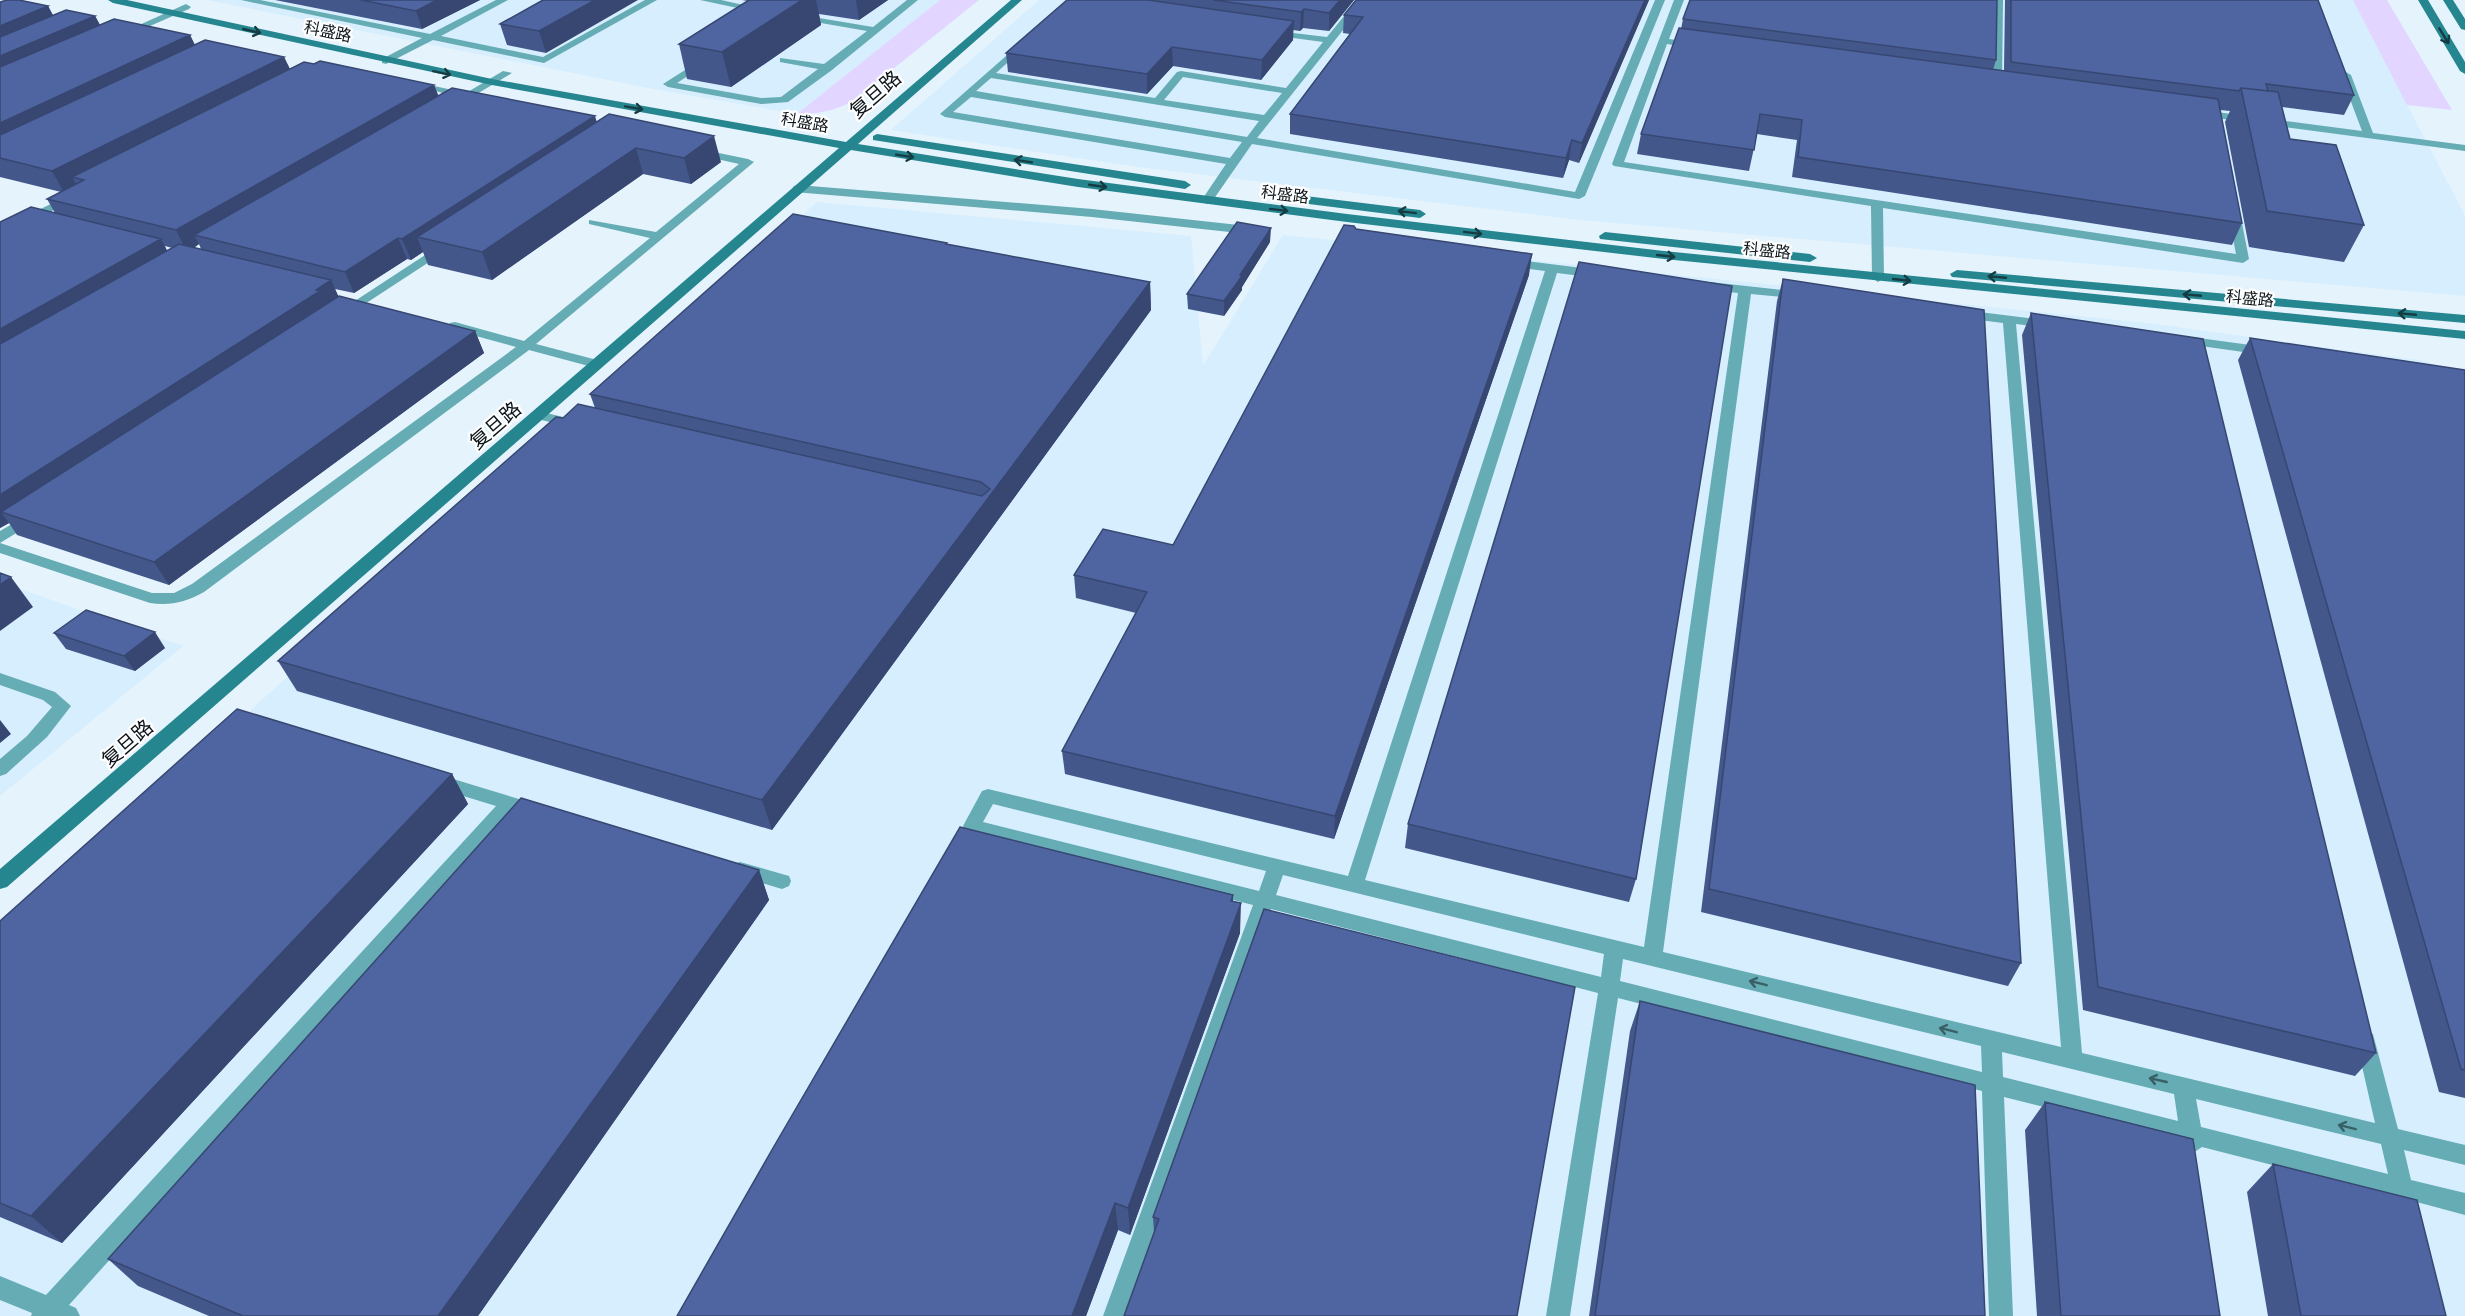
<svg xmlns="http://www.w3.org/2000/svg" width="2465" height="1316" font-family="'Asap Condensed','Noto Sans SC',sans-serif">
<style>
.built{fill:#d6eefe}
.green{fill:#e2d5ff}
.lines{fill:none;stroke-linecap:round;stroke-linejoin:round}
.lane{fill:#65acb4;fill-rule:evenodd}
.street{fill:#65acb4;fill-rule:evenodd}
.secondary{fill:#258690;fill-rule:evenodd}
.wall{fill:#44578b;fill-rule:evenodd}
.shaded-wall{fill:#374771}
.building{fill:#4f65a2;stroke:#374771;stroke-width:1.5}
.oneway{stroke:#153c43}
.oneway2{stroke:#386066}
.labels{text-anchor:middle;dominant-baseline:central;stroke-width:4.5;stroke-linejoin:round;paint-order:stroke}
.far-street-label{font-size:16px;fill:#0c1419;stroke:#fefefe}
.street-label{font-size:20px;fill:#0c1419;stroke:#fefefe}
</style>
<rect width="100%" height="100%" fill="#e5f3fc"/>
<path class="built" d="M207,0H940L797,114L653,89Z
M1039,0H2353L2465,216V296L1580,220L1138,167L891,130Z
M817,202L1191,236L1203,366L1283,235L2147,323L2424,361L2465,374V1316H0V935Z
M0,582L183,646L0,796Z"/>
<path class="green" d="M940,0H979L853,101C834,111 819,114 797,114Z
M2353,0H2387L2452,110L2407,105Z"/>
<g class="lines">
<path class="lane" d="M241,0H260L430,34L496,0H508L441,36L543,57L645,0H657L544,63L433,40L386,64L382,63V59L422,38Z
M700,0H721L766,10L761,13Z
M907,0H918L832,70L788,102L761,104L668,87L663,84L704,58L708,59V63L677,83L761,98L781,97L818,69L780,62V58L824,64L867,31L798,19L795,18V14L873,27Z
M1357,0H1367L1257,138L1575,192L1655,0H1665L1585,196L1579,199L1252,144L1211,203L1207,204L1201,201L1226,164L945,117L940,114L1022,42L1025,43V47L996,73L1155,98L1177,72L1181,71L1286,88L1323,42L1271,35L1268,34V30L1327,37ZM1183,77L1282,93L1264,115L1164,100ZM991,78L1259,121L1247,137L976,91ZM971,97L1242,142L1230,158L953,112Z
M1674,0H1684L1669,39L1697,43L1702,46L1697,49L1667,44L1624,162L2236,254L2228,213L2234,210L2240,213L2249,259L2243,263L1883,208L1884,278L1878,282L1872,278L1871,206L1614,166L1612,164Z
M1993,0H2003L2002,86L1997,89L1992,86Z
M186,4L191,7L189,9L127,36L119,34Z
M503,71L512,73L460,104L455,101L459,97L411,85L416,82L466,93Z
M2346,72L2351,75L2373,133L2465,145V151L2201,116L2196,113L2201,110L2362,131L2341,75Z
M699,149L748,159L754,162L536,344L601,361L603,364L601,367L596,368L529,350L204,592C186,602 170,606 150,603L0,553V543L152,593H174L192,584L516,347L450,329L449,326L450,323L455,322L524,341L650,238L589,224V220L656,232L739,164L695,154V150Z
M71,194L75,195V199L0,238V229Z
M445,242L449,243V249L345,317L341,318L335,314Z
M1510,259L1598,270L1604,274L1598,278L1557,273L1365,880L1644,947L1738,293L1710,290L1704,286L1710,282L1800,292L1804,293L1806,296L1804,299L1751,294L1663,952L2061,1047L2003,323L1963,318L1957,314L1963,310L2053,321L2054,324L2048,328L2016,324L2082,1053L2375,1123L2356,1040L2359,1034L2366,1031L2373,1034L2398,1129L2465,1145V1165L2404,1150L2411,1180L2465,1193V1215L2413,1201L2404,1207L2396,1203L2393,1196L2202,1147L2193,1153L2185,1150L2182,1142L2004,1097L2013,1316H1989L1982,1091L1618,998L1570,1316H1546L1598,993L1271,909L1127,1316H1103L1253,905L972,833L966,831L963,826L982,791L988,789L1348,876L1545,271L1506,266V260ZM993,804L1266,871L1259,891L983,822ZM1283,875L1604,954L1601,977L1276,895ZM1623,959L1981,1046L1982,1072L1620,981ZM2002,1052L2174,1094L2178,1121L2003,1077ZM2196,1099L2381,1144L2388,1174L2201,1127Z
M2184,336L2265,347L2272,351L2265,355L2179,343L2178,340Z
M538,411L580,421L582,424L575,428L533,418L531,415Z
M31,513L36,515L38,518L36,521L0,543V531Z
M0,673L55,692L71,706L47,737L6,774L0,776V759L27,736L52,707L43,700L0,685Z
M440,775L542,806L545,811L542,816L536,818L513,811L69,1305L76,1308L80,1316H31L32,1313L0,1300V1276L46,1295L496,806L434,787L431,782L434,777Z
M740,862L789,876L791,881L789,886L782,889L733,874L731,869L733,864Z"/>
<path class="street" d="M798,185L1092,209L1257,227L1263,231L1257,235L1092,217L794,192L792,189L794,186Z"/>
<path class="secondary" d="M108,0H127L492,79L846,142L1011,0H1022L858,144L1078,179L1347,214L1664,251L2465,331V339L1664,259L1347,222L1078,187L851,150L7,887L0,889V869L839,148L492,85L113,3Z
M2418,0H2428L2465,62V74L2460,71Z
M2443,0H2453L2465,19V30L2461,29Z
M877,134L1185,181L1191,185L1185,189L873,140V136Z
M1289,194L1420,210L1426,214L1420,218L1285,201L1283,198Z
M1605,232L1810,254L1817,258L1810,262L1600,239L1599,236Z
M1957,270L2465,315V323L1952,277L1950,274Z"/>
</g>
<path class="wall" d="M275,0H480L422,29Z
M543,0L546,53L507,45L500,24Z
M742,0H888L859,20L819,14L821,25L731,87L687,79L679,44L748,1Z
M1067,0H1354L1329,31L1303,28L1300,31L1293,30V40L1261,80L1173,66L1147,94L1008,72L1006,53Z
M1649,0L1579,163L1569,160L1563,178L1290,134V114L1350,34L1343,33L1344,15Z
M2005,0H2318L2354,95L2344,115L2282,107L2290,139L2364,225L2344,262L2249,247L2225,122L2230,111L2220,110L2242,223L2232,245L1792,177L1797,140L1757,134L1749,171L1637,154L1641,134L1681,29L1683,19L1996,60L1993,70L2004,71Z
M0,2L48,6L53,15L95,16L100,25L190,35L195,45L284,57L290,69L434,85L438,96L597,122L721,162L691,184L643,174L492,280L428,265L423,252L411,260L407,259L354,293L335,289L338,296L475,331L484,353L169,585L17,535L9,523L0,528V222L55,213L47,199L61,192L0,177ZM199,244L201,249L194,248ZM165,246L172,248L167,251Z
M1356,229L1529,275L1334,839L1065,774L1062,751L1136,613L1076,598L1074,575L1173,545Z
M1270,242L1242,287V290L1224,316L1188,309L1187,294Z
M948,245L1150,282L1151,310L772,830L297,691L278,661L563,418L595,408L590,394Z
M1783,279L2021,963L2008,986L1701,912L1777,301Z
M2031,313L2376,1053L2355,1076L2083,1010L2022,335Z
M2250,338L2465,370V1098L2439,1092L2238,360Z
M54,633L165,648L135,671L66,649Z
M452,774L468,804L62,1243L0,1217V921Z
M1408,824L1636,879L1629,902L1405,848Z
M759,870L769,900L478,1316H209L138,1286L108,1259Z
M1233,895V901L1240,933L1130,1235L1118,1230L1086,1316H677Z
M1640,1001L1985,1316H1589L1630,1031Z
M2045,1102L2220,1316H2037L2025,1130Z
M2273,1164L2446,1316H2268L2247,1192Z
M1153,1217L1517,1316L1154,1232Z"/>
<path class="shaded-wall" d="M437,0H480L422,29L416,11Z
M595,0H638L546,53L539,31Z
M802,0H816L821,25L731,87L722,52Z
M856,0H888L859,20Z
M1340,0H1354L1329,31V13Z
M1645,0H1649L1579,163L1582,143Z
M48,6L58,26L0,52V26Z
M1304,9L1303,28L1300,31L1301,12Z
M95,16L106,36L0,83V56Z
M1294,21L1293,40L1261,80L1262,60Z
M190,35L200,56L0,152V123Z
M1172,47L1173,66L1147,94V74Z
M284,57L294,78L84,180L72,177L78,187L65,194L52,171Z
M434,85L442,104L194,235L199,244L187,252L176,230Z
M595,116L601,136L417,237L423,252L411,260L402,239Z
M714,136L721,162L691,184L684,158Z
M1572,140L1569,160L1563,178L1566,158Z
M636,148L643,174L492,280L482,252Z
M1271,228L1270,242L1242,287V290L1224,316V301Z
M398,238L407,259L354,293L345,272Z
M161,239L172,260L0,359V329Z
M1532,254L1529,275L1334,839L1335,816Z
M331,280L341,302L1,512L9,523L0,528V495Z
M1150,282L1151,310L772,830L762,800Z
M475,331L484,353L169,585L154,562Z
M11,577L33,607L0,631V585Z
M155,632L165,648L135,671L124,656Z
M0,720L11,734L0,743Z
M452,774L468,804L62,1243L31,1216Z
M759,870L769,900L478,1316H438Z
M1233,895V923L1241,903L1240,933L1130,1235L1128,1208Z
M1115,1203L1118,1230L1086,1316H1072Z"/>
<path class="building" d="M7,0H19L48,6L0,26V2Z
M361,0H437L416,11Z
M543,0H595L539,31L500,24Z
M749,0H802L722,52L679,44Z
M1067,0H1148L1294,21L1262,60L1172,47L1147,74L1006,53Z
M1213,0H1340L1329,13L1304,9L1301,12Z
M1356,0H1645L1582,143L1572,140L1566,158L1290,114L1363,17L1344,15Z
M1690,0H1997L1996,60L1683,19Z
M2011,0H2318L2354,95L2266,84L2268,91L2241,88L2239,91L2011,62Z
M66,10L95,16L0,56V37Z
M114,19L190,35L0,123V67Z
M1679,28L2218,99L2242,223L1798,157L1802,120L1760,114L1754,150L1641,134Z
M205,40L284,57L52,171L0,158V135Z
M320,61L434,85L176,230L47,199L84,180L72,177L304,62L314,64Z
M452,88L595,116L402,239L398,238L345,272L194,235Z
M2241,88L2278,92L2290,139L2336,145L2364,225L2267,211Z
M609,114L714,136L684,158L636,148L482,252L417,237Z
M31,207L161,239L0,329V222Z
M793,214L947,243L946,244L1150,282L762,800L278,661L556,417L563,418L578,404L982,496L990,489L981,482L590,394Z
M1237,222L1271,228L1240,275L1242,276L1224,301L1187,294Z
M1344,225L1354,226L1356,229L1532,254L1335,816L1062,751L1147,592L1074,575L1103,529L1173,545Z
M179,244L331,280L316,290L320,291L0,495V344Z
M1579,262L1732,286L1636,879L1408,824Z
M1783,279L1984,310L2021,963L1709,889Z
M339,296L475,331L154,562L1,512Z
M2031,313L2203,339L2376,1053L2098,987Z
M2250,338L2465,370V1070L2461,1069Z
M0,573L11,577L0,585Z
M86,610L155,632L124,656L54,633Z
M237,709L452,774L31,1216L0,1203V921Z
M521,798L759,870L438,1316H243L108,1259Z
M960,827L1233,895L1231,901L1241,903L1128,1208L1115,1203L1072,1316H677L773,1148Z
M1264,909L1575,987L1517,1316H1124L1159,1219L1153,1217Z
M1640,1001L1975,1085L1985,1316H1595Z
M2045,1102L2193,1139L2220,1316H2061Z
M2273,1164L2417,1200L2446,1316H2301Z"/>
<defs><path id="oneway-shaft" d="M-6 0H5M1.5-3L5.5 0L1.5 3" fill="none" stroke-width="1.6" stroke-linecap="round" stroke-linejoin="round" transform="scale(1.5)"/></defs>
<g class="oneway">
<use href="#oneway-shaft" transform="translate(252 31) rotate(13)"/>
<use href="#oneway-shaft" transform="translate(2444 36) rotate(59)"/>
<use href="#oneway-shaft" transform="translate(442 73) rotate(12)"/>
<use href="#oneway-shaft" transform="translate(634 108) rotate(10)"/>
<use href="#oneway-shaft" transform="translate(905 156) rotate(9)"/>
<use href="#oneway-shaft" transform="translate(1023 161) rotate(-171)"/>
<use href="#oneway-shaft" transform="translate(1098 186) rotate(8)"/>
<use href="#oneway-shaft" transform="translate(1279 210) rotate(7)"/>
<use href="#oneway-shaft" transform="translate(1407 212) rotate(-173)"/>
<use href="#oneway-shaft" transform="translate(1473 233) rotate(7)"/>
<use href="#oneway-shaft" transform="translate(1666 256) rotate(6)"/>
<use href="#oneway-shaft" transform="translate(1997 277) rotate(-175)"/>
<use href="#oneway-shaft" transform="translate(1902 280) rotate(6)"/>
<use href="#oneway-shaft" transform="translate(2192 295) rotate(-175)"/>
<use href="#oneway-shaft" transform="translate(2407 314) rotate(-175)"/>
</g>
<g class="oneway2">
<use href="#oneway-shaft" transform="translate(1758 983) rotate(-166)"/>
<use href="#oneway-shaft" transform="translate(1948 1030) rotate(-166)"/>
<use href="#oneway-shaft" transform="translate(2158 1080) rotate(-167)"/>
<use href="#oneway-shaft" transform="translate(2347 1127) rotate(-166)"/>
</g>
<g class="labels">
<g class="far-street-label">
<text transform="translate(328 31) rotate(12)">科盛路</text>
<text transform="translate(805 122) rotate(10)">科盛路</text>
<text transform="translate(1285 194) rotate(7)">科盛路</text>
<text transform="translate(1767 250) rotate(6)">科盛路</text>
<text transform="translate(2250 298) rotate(6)">科盛路</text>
</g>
<g class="street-label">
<text transform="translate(875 94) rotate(-41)">复旦路</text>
<text transform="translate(495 425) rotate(-41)">复旦路</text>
<text transform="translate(127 743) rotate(-41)">复旦路</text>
</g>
</g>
</svg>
